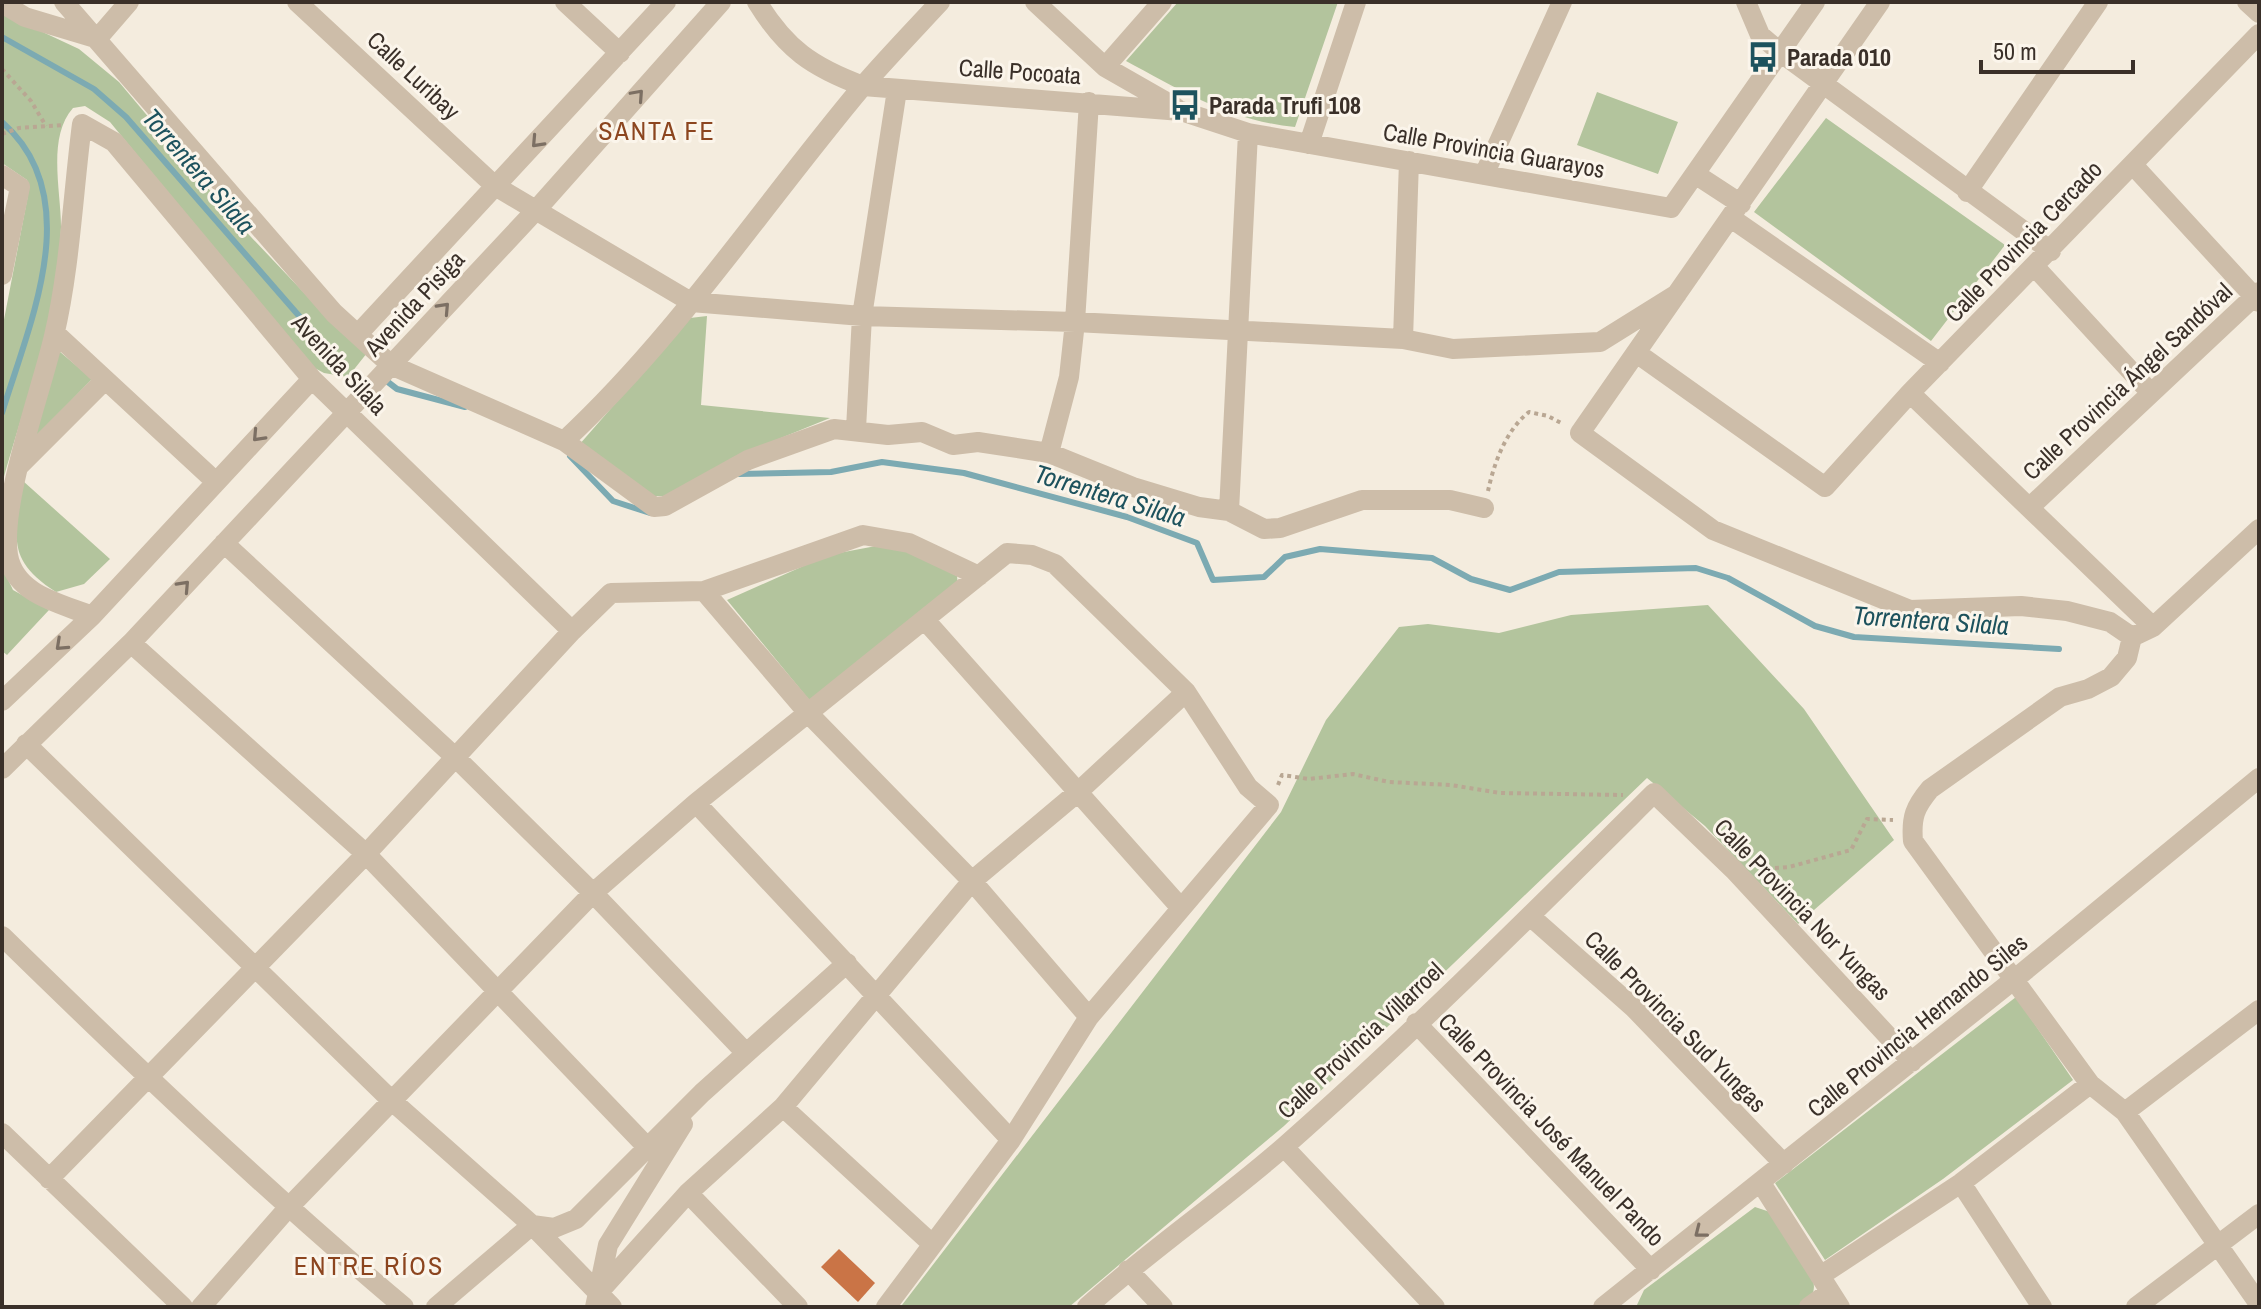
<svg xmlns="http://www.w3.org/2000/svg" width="2261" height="1309" font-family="'Archivo Narrow',sans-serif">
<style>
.green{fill:#b3c49d}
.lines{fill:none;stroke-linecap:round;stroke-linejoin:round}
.stream{stroke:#7caab2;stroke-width:6}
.building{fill:#ca7446}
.path{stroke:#b9a793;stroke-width:4;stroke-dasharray:4 4;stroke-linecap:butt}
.minor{stroke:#cdbda9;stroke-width:20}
.oneway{stroke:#7c6f63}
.labels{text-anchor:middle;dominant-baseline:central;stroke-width:6;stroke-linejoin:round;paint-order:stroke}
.poi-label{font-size:24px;font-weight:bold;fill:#3a3029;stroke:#fbf5eb;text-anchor:start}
.street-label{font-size:24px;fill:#3a3029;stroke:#fbf5eb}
.neighbourhood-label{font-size:26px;letter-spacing:2px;fill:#8c451f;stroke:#fbf5eb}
.water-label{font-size:26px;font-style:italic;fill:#1d525d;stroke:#fbf5eb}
</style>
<rect width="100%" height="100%" fill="#f4ecde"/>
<path class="green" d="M1178,2H1338L1295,127C1231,121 1182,91 1126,61Z
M2,13L79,49L119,82L234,219L327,317L367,353L348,377L324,373L309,365L110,122L85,106L73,108C47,137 61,191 61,227C60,310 24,404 2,484V330L28,195L27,180L2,163Z
M1597,92L1678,122L1658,174L1577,145Z
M1826,118L2005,245L1931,341L1754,212Z
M707,316L701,405L830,418L734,457L667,496H649L579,445L690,318Z
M59,351L92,379L33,440Z
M23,481L110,559L84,584L56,592C4,559 16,535 23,481Z
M876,546L903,549L957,576L958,586L810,701L727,600L828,555Z
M2,567L13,590L49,610L7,655L2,651Z
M1708,605L1804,709L1894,840L1798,924L1705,826L1647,778L1284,1126L1069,1307L902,1305L1281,812L1326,720L1399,627L1428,624L1499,633L1571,615Z
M2016,997L2073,1080L1943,1179L1825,1260L1775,1183Z
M1755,1207L1770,1212L1813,1280C1817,1295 1808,1300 1797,1307H1636L1644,1290Z"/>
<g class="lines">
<path class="stream" d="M2,37L94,89L126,117L340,363
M2,122C88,197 29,324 2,413
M384,379L397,389L465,407
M570,456L613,501L650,513
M739,474L831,472L882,462L964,473L1127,517L1197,543L1213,580L1264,577L1285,557L1320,549L1432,558L1471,579L1510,590L1559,572L1696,568L1728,578L1815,626L1854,637L2059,649"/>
</g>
<path class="building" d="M839,1249L875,1283L858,1302L821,1267Z"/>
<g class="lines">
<path class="path" d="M2,69L31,101L46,126
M2,134L19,128L64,125
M1488,491C1494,463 1506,430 1529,412L1548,416L1563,424
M1278,785L1282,775L1309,779L1353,774L1389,782L1451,785L1500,793L1623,795
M1759,869L1789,867L1851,850L1867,819L1893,820"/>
<path class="minor" d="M64,2L334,313L391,365L564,441L654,507L665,506L748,460L834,429L888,435L922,432L953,445L978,442L1049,453L1133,487L1199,507L1229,511L1264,529L1280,528L1362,500H1450L1484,508
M297,2L495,186L691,302L862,316L1075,322L1403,339L1453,349L1600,342L1677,294
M565,2L620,53
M757,2C786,49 812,67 863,86L1181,111L1248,133L1671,208L1815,2
M1035,2L1105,67L1175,107
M1746,2L1760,35L1780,52L2051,251
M1880,2L1580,433L1713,530L1910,610L2021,606L2067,611L2110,622L2132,637
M2247,2L2259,13
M2,3L25,17L95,38
M97,39L129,2
M1105,67L1162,2
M1309,144L1356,2
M2133,165L2259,302
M1695,174L1741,204
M2,175L20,187L2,275
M1484,175L1562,2
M1967,192L2098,2
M1731,218L1940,363
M2035,267L2151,393
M55,333L216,482
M358,334L666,2
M1403,339L1409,161
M1638,354L1825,487L1910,393L2259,34
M1910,393L2153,627
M856,429L862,316L897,90
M564,441C677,336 763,205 862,87C887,58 914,30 940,2
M1049,453L1069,377L1075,322L1089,102
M20,465L105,380
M2030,507L2259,292
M1229,511L1248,133
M2259,529L2153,627L2132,637L2127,658L2111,677L2088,689L2060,697L1930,789C1915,807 1911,817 1913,841L2090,1084L2125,1112L2259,1304
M224,543L455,757L593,893L746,1053
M704,591L808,713L972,881L1089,1017
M92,616C60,603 15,595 8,555C0,502 41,392 54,336C70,268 73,194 82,124L114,142L312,379L572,631
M925,620L1180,907
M131,643L366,854L648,1148
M2,701L92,616L312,379
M26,744L391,1100L532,1225L612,1307
M2,769L131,643L537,209L721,2
M696,803L1011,1140
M1530,916L1634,1008L1784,1164
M2,936C133,1064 264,1189 404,1307
M1416,1023L1651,1270
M783,1107L931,1243
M2125,1112L2259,1010
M2,1133L183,1307
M1284,1147L1435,1307
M49,1179L366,854L572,631L611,593L704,591L863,535L909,543L979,576
M1761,1183L1840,1307
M1961,1183L2042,1307
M688,1193L798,1307
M1128,1270L1163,1307
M1820,1276L1961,1183L2090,1084
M598,1293L608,1245L683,1124
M201,1307L287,1209L593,893L696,803L1007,553L1032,555L1055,564L1186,692L1248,787L1269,805L1089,1017L1011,1140L886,1307
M436,1307L532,1225L554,1228L576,1219L702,1093L847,963
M595,1307L598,1293L688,1193L783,1107L972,881L1078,792L1186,692
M1087,1307C1150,1250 1221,1202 1285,1146C1412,1034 1533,913 1654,793L1734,870L1912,1062
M1603,1307L2016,978L2259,778
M1809,1307L1830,1292
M2136,1307L2259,1214"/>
</g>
<defs><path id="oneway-chevron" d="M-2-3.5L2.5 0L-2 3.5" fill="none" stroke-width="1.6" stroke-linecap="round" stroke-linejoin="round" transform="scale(2)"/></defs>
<g class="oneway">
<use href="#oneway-chevron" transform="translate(638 95) rotate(-48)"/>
<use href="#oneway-chevron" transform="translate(537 142) rotate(133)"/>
<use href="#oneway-chevron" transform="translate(444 308) rotate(-47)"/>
<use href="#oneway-chevron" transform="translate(258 436) rotate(133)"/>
<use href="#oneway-chevron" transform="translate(184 586) rotate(-47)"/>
<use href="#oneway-chevron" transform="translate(61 645) rotate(137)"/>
<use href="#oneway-chevron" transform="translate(1700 1232) rotate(142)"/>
</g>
<defs>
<symbol id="bus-bare" viewBox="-9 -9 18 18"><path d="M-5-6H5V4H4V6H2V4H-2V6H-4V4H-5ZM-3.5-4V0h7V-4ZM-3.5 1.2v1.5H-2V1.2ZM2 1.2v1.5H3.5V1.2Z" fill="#1d525d" stroke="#fbf5eb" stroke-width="2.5" paint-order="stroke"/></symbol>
</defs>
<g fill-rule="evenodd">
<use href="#bus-bare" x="1741" y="35" width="44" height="44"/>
<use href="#bus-bare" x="1163" y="83" width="44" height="44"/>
</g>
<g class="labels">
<g class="poi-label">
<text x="1787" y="57">Parada 010</text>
<text x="1209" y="105">Parada Trufi 108</text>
</g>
<g class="street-label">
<text transform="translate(1020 71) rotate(4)">Calle Pocoata</text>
<text transform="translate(414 75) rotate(43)">Calle Luribay</text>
<text transform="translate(1494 150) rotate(10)">Calle Provincia Guarayos</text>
<text transform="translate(2023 241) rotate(-46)">Calle Provincia Cercado</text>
<text transform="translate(414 303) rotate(-47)">Avenida Pisiga</text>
<text transform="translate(340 364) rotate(47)">Avenida Silala</text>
<text transform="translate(2127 381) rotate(-43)">Calle Provincia Ángel Sandóval</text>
<text transform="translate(1803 909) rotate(46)">Calle Provincia Nor Yungas</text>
<text transform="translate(1676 1021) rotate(45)">Calle Provincia Sud Yungas</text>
<text transform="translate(1917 1025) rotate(-39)">Calle Provincia Hernando Siles</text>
<text transform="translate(1360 1040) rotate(-43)">Calle Provincia Villarroel</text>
<text transform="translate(1552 1129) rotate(46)">Calle Provincia José Manuel Pando</text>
</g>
<g class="neighbourhood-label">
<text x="657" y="130">SANTA FE</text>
<text x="369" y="1265">ENTRE RÍOS</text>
</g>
<g class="water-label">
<text transform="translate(199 171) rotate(49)">Torrentera Silala</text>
<text transform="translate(1110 495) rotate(17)">Torrentera Silala</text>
<text transform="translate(1931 620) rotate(4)">Torrentera Silala</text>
</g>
</g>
<rect width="2261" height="1309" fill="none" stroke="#3a3029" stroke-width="8"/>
<path d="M1981 60v12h152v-12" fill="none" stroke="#3a3029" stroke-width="4"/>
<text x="1993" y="60" font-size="24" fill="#3a3029" stroke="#fbf5eb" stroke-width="6" paint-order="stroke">50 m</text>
</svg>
